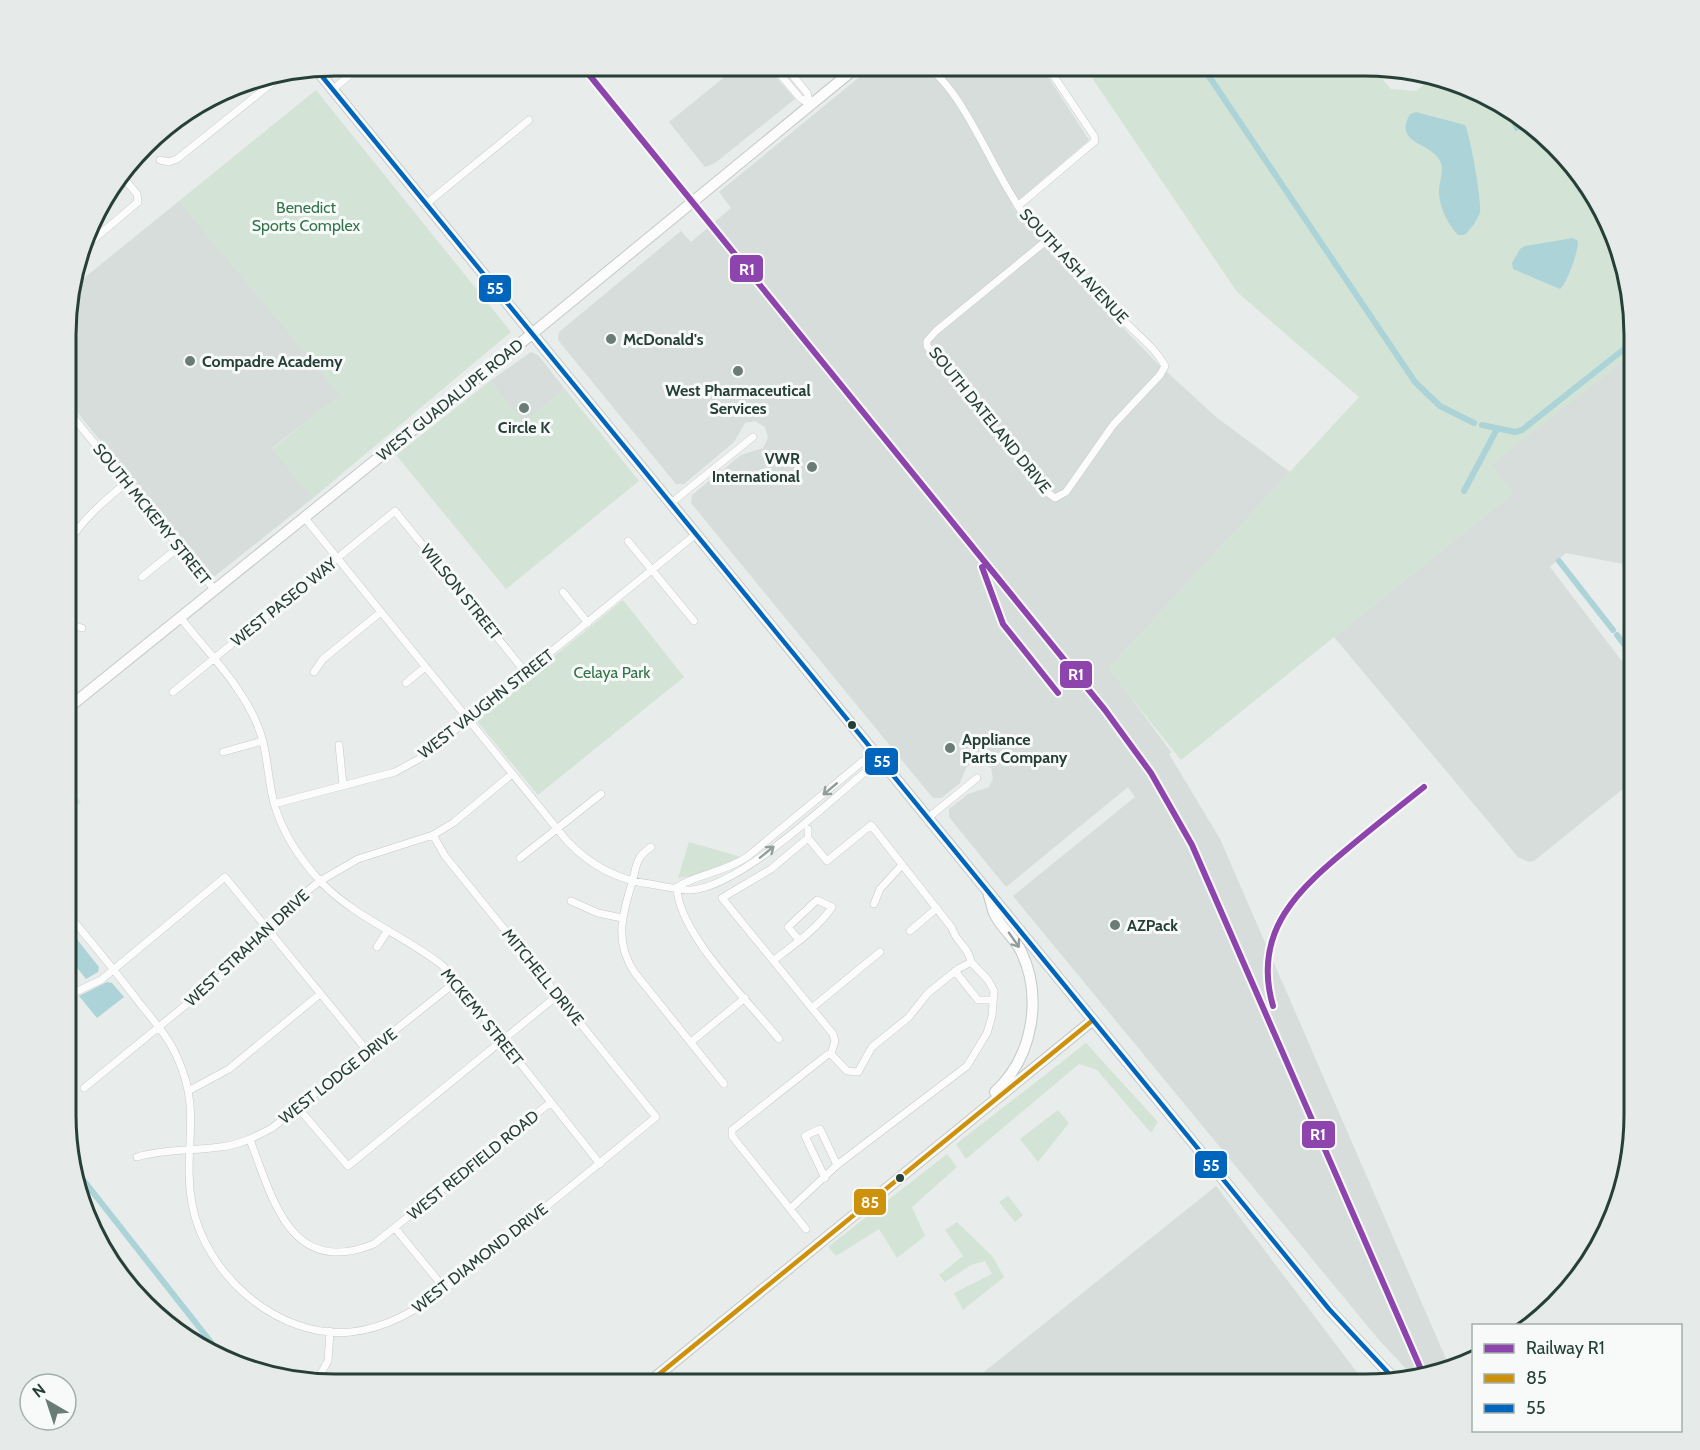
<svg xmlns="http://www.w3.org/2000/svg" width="1700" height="1450" font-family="Cabin,sans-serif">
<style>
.built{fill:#d6ddda}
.green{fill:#d3e4d7}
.water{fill:#acd3d7}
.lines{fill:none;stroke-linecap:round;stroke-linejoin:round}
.canal{stroke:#acd3d7;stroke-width:6}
.street-casing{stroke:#c5c9c7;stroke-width:8}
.secondary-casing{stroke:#c4c9c7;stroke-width:12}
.street{stroke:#fcfcfc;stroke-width:7}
.secondary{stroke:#fcfcfc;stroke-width:10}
.bus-1-casing{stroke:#f7faf8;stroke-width:9}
.bus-2-casing{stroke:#f7faf8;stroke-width:9}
.bus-1{stroke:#cd910b;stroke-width:4.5}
.bus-2{stroke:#0065bd;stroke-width:4.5}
.rail-1-casing{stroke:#f7faf8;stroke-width:10}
.rail-1{stroke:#8e44ad;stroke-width:6}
.oneway{stroke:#919e9a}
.poi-dot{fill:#6a7c76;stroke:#f7faf8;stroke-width:2}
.bus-dot{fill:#263f37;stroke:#f7faf8;stroke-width:2}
.labels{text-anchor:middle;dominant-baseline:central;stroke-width:6;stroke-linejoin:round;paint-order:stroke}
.park-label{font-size:16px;fill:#327448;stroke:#f7faf8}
.street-label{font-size:16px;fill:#263f37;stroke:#f7faf8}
.poi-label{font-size:16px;font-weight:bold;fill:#263f37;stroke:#f7faf8;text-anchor:start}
.rim{fill:none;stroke:#263f37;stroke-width:3}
.line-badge{stroke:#f7faf8;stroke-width:2}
.badge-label{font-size:16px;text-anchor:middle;font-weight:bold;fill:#fff}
</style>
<rect width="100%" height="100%" fill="#e8ecea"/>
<path class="built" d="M738,66H766L795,99L715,163L705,167L669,122Z
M873,66H1041L1089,140L1012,206L1051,253L1157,363L1216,417L1290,472L1109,668L1171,752L1169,754L1220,839L1450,1368L1413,1376L1379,1340L1013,896L1135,797L1128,787L1006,887L949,817V809L968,794L989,787L993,778L991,768L982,762L972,763L966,768L960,783L941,798H933L691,503L692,495L741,455L763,448L768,438L765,427L755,421L745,423L734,442L684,484H676L558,340L559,332L681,231L691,242L731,208L719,192Z
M179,201L341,395L272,448L313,498L215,576L209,574L68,401V300L73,287Z
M531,352L538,355L565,389L523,423L490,381Z
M1633,353L1634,566L1566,553L1550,567L1634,677V780L1534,861L1529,862L1518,857L1334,637L1513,493L1490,465Z
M1216,1186L1365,1383L969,1384Z"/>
<path class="green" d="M1084,66L1372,67L1391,89L1416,91L1430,80L1483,94L1555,145L1606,217L1633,318V353L1491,465L1513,493L1181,760L1108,669L1359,397L1237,292Z
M316,90L511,332L313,498L272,449L340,395L179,201Z
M490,381L523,423L565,389L639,481L506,589L396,455Z
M623,600L684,677L538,795L476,720Z
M67,786L81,802L67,813Z
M689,842L741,857L699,875L678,878Z
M1086,1043L1158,1122L1151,1133L1097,1070L1079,1064L966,1159L956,1144Z
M1058,1110L1069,1123L1038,1162L1020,1139Z
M947,1154L957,1167L912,1207L925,1236L897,1258L879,1229L836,1256L828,1247Z
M1008,1196L1023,1215L1015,1222L999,1202Z
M957,1222L993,1257L1004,1277L963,1310L954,1293L992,1274L985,1261L971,1265L945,1282L939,1275L963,1256L945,1230Z"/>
<path class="water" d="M1505,109L1530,127L1515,131Z
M1416,112L1465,125C1470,134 1482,202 1480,212C1478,219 1470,231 1464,235H1458C1448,224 1440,209 1439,194C1438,183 1445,171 1440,161C1430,141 1393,145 1410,114Z
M1573,238L1578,241C1579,249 1567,284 1560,289L1513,269L1512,263L1520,249L1525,246Z
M67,927L99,967L98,972L86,979L67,955Z
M107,982L112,983L124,997L97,1018L79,996Z"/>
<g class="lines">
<path class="canal" d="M1202,66L1415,382L1440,406L1474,423
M1482,425L1515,432L1522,430L1633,342
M1464,491L1497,429
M1559,561L1613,630
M1617,635L1634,657
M77,1172L221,1355"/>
<defs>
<path id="street" d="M773,66L800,98L811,105
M785,66L807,93L811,105
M926,66C964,90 995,177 1025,216C1055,254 1091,288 1125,322C1138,335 1156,349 1165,366L1160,375L1113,425L1066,492L1055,498L1044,490L927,346V341L936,331L1046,241
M332,90L361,66
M160,160L169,162L177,159L282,75
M426,204L529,120
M1018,206L1095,141L1094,136L1047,66
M87,245L138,202L137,194L122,176
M68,411L214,589
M68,431L78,423
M671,503L753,437
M304,517L567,841C590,865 617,880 650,884C662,886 679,890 691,890C742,886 829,801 870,768L876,755
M628,541L694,621
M68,543C84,518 104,501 126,483
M142,577L179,547
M563,592L588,623
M180,617C206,651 240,683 257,724C268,749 267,777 274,803C282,832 300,859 320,881C355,918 404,935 443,966L600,1164
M68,624L82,628
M314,672L323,659L381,612
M406,683L425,667
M173,692L395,511L526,673
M339,745L343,785
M223,752L263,741
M274,804L395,772L419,759L696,534
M928,818L977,778
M808,838L771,869L722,898L833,1034L835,1041L831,1054
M651,847C635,858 637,865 632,883C622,915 614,943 635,973L724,1084
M520,858L601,794
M677,887C697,874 723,873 747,857L863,761L876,755
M677,887C677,932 750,1003 779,1039
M571,901L598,913L622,918
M874,904L880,889L901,866
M67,913C92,943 117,973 141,1005C154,1021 169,1038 177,1057C203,1112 182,1150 192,1204C205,1274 277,1339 351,1332C387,1328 417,1310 445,1289L656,1117L445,856L433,835
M910,931L937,908
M377,947L388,930
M774,960C794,945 818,928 832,907L817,900L788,927L799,940
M955,971L978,1000H993
M67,996L101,980L225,877L369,1053
M813,1007L880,952
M691,1042L745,998
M84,1088L225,973L291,904L320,881L358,859L433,835L453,823L512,774
M190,1090L229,1069L320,994
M299,1109L348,1166L558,995
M250,1140C273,1199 290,1278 374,1244L551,1102
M137,1157C164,1149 191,1151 220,1147C239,1145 255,1137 272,1128L457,981
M825,1178L805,1136L820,1129L837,1165
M790,1209L837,1165L967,1066L987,1033L992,1016L994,991L988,980L971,962C970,949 955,941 952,928L871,825L827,861L808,838V829
M395,1228L445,1289
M806,1229L732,1136V1130L827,1055L831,1054L847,1071L858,1072L872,1047L908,1018L928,993L958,969L971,962
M317,1380L328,1361L330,1331"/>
<path id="secondary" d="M316,69L1329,1309L1395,1380
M68,708L522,342L858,66
M989,896C991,901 992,908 994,913C1000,927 1014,937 1021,951C1043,997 1033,1057 995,1092
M647,1384L1093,1020"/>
</defs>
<use href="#street" class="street-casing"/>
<use href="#secondary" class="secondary-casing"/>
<use href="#street" class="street"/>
<use href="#secondary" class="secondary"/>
<defs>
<path id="bus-1" d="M647,1384L1093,1020"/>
<path id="bus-2" d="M316,69L1329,1309L1395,1380"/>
</defs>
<use href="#bus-1" class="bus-1-casing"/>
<use href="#bus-2" class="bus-2-casing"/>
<use href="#bus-1" class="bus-1"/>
<use href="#bus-2" class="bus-2"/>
<defs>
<path id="rail-1" d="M582,66L1105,710L1151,773L1192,845L1423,1374
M982,567L1003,624L1058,693
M1273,1006C1251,930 1300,888 1352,845C1376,825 1400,806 1424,787"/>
</defs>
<use href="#rail-1" class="rail-1-casing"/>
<use href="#rail-1" class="rail-1"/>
</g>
<defs><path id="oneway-shaft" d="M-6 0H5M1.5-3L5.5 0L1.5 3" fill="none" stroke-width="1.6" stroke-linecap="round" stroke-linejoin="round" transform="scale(1.5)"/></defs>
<g class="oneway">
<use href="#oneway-shaft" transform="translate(830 789) rotate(140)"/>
<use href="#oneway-shaft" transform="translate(767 852) rotate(-39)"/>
<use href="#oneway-shaft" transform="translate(1014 940) rotate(55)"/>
</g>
<g class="poi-dot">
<circle cx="611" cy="339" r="6"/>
<circle cx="190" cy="361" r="6"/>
<circle cx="738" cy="371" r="6"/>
<circle cx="524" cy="408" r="6"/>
<circle cx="812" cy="467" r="6"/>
<circle cx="950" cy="748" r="6"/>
<circle cx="1115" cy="925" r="6"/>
</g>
<g class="bus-dot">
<circle cx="852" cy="725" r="5"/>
<circle cx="900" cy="1178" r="5"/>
</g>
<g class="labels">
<g class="park-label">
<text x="306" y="207">Benedict<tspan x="306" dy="18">Sports Complex</tspan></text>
<text x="612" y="672">Celaya Park</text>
</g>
<g class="street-label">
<text transform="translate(1074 266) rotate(47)">SOUTH ASH AVENUE</text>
<text transform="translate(450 400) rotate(-39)">WEST GUADALUPE ROAD</text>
<text transform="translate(990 420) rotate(51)">SOUTH DATELAND DRIVE</text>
<text transform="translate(152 514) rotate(51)">SOUTH MCKEMY STREET</text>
<text transform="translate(461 592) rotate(51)">WILSON STREET</text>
<text transform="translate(284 602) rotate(-39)">WEST PASEO WAY</text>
<text transform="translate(486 704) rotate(-38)">WEST VAUGHN STREET</text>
<text transform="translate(247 948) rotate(-43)">WEST STRAHAN DRIVE</text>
<text transform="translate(543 977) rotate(51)">MITCHELL DRIVE</text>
<text transform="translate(482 1017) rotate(51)">MCKEMY STREET</text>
<text transform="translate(338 1076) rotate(-38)">WEST LODGE DRIVE</text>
<text transform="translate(473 1165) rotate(-39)">WEST REDFIELD ROAD</text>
<text transform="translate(480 1258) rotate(-38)">WEST DIAMOND DRIVE</text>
</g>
<g class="poi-label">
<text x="623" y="339">McDonald's</text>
<text x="202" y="361">Compadre Academy</text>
<text x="738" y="390" text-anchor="middle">West Pharmaceutical<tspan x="738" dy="18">Services</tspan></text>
<text x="524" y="427" text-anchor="middle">Circle K</text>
<text x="800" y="458" text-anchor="end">VWR<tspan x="800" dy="18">International</tspan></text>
<text x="962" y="739">Appliance<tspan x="962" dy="18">Parts Company</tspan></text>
<text x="1127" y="925">AZPack</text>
</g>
</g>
<path d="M0 0H1700V1450H0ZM335 76H1365A259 259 0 0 1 1624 335V1115A259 259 0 0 1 1365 1374H335A259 259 0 0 1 76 1115V335A259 259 0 0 1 335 76Z" fill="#e6ebe9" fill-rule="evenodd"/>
<path class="rim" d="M335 76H1365A259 259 0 0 1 1624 335V1115A259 259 0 0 1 1365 1374H335A259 259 0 0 1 76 1115V335A259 259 0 0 1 335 76Z"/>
<g class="line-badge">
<rect x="729" y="254" width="35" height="29" rx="6" fill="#8e44ad"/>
<rect x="478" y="274" width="34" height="29" rx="6" fill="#0065bd"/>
<rect x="1059" y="660" width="34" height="29" rx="6" fill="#8e44ad"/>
<rect x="864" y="747" width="35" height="29" rx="6" fill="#0065bd"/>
<rect x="1301" y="1120" width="35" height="29" rx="6" fill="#8e44ad"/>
<rect x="1194" y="1150" width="34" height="29" rx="6" fill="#0065bd"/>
<rect x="853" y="1188" width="34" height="28" rx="6" fill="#cd910b"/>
</g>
<g class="badge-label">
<text x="747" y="275">R1</text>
<text x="495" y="294">55</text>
<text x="1076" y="680">R1</text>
<text x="882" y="767">55</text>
<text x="1318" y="1140">R1</text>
<text x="1211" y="1171">55</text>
<text x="870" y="1208">85</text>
</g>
<rect x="1472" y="1324" width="210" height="108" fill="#f7faf8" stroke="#a3afab" stroke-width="1.5"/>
<rect x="1484" y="1344" width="30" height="9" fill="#8e44ad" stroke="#a3afab" stroke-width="1.5"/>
<text x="1526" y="1354" font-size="18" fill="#263f37">Railway R1</text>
<rect x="1484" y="1374" width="30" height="9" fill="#cd910b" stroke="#a3afab" stroke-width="1.5"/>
<text x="1526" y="1384" font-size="18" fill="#263f37">85</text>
<rect x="1484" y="1404" width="30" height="9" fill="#0065bd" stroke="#a3afab" stroke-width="1.5"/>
<text x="1526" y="1414" font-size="18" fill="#263f37">55</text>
<g transform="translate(48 1402) rotate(321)"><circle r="28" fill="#f7faf8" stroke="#a3afab" stroke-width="1.5"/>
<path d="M0-4.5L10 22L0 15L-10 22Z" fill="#6a7c76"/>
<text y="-9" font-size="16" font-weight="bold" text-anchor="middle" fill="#263f37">N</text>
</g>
</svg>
